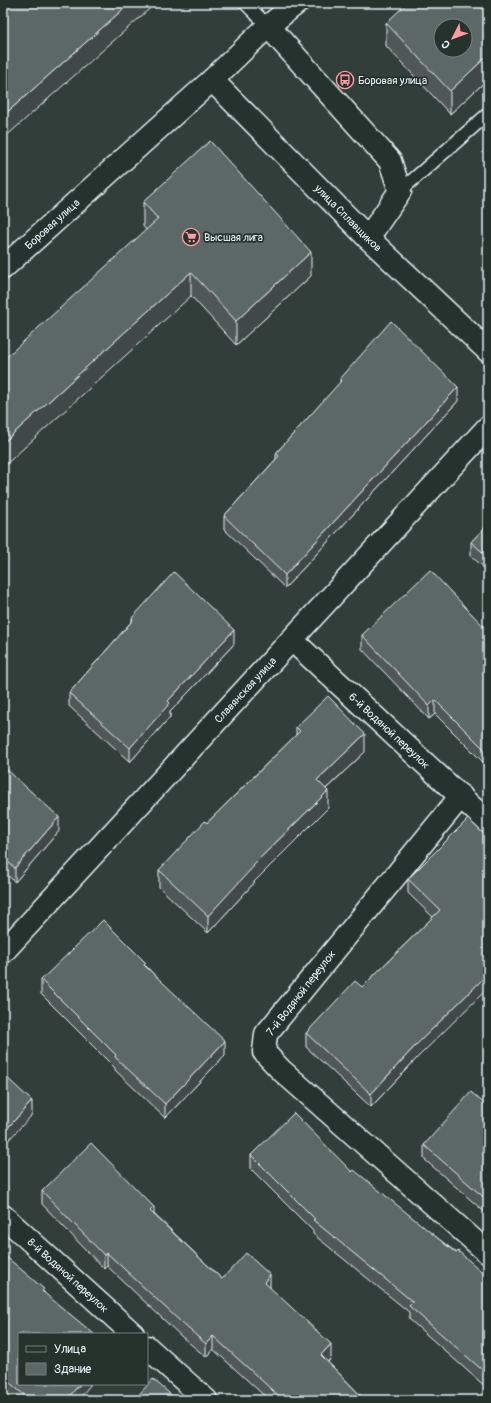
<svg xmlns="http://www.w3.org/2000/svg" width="491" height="1403" font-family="Pangolin,sans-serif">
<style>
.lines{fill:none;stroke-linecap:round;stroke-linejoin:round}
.lane-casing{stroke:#e8f1f8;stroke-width:15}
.street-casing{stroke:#e8f1f8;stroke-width:25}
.lane{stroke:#26332d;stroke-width:12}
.street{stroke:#26332d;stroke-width:22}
.wall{fill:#4f5957;stroke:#e8f1f8}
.shaded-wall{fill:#404947;stroke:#e8f1f8}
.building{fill:#5c6865;stroke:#e8f1f8;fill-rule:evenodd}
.labels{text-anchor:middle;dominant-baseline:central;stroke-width:3.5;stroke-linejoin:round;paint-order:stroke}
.poi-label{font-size:11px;fill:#e8f1f8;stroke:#26332d;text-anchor:start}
.street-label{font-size:11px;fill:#e8f1f8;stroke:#26332d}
</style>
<rect width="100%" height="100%" fill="#323e39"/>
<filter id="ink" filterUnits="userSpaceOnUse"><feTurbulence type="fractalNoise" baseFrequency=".025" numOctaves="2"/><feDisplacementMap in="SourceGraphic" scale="8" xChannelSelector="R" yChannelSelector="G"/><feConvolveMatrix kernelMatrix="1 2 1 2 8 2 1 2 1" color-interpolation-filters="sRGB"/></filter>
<g filter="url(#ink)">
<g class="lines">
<defs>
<path id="lane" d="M245,3L268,26
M400,191L488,114"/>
<g id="street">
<path d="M268,26L390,161L400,191L368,238"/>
<path id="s1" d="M212,80L368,238L488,351"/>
<path id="s2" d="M3,268L212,80L268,26L297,3"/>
<path id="s3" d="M292,640L488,822"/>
<path d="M461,796L266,1034L264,1052L281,1070L488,1253"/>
<path id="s4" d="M3,952L488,427"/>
<path id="s5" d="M3,1216L133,1334"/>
<path d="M147,1347L206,1400"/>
</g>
</defs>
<use href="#lane" class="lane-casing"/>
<use href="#street" class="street-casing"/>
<use href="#lane" class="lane"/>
<use href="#street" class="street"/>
</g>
<path class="wall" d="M488,3V79L450,114L386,46V23Z
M143,202L311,276L236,345L191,296L146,230L143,226Z
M488,241V259L486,256V243Z
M340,379L458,401L285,588L224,529V516L276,459V453L340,383Z
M488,524V571L471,556V542Z
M132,618L234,644L170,712V717L130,762L69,706V693L132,621Z
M488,631V767L435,714L429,719L362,649V635Z
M296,727L365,752L326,789L328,808L254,882V883L208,933L159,887V870L296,735Z
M3,766L59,831L15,882L3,871Z
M468,819L416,1059L371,1107L306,1047V1033L362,987L433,917L408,893V879Z
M146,966L225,1055L165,1118L115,1070V1068L41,994V980Z
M488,1107V1215L424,1159V1145Z
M251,1155L352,1172L488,1277V1389L409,1319V1312L313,1234V1231L251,1169Z
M42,1191L154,1214L222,1279L270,1288L331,1358L328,1362L365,1400H269L213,1349L206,1357L182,1337L107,1266L104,1269L42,1204Z
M3,1254L44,1292L78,1400H14L3,1391Z"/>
<path class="shaded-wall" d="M130,3H156L3,139V116Z
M488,55V79L450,114V91Z
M311,252V276L236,345V321Z
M191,272V296L3,467V443Z
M458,387V401L285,588V575Z
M234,630V644L170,712V717L130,762V748L168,701Z
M435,700V714L429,719V706Z
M365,734V752L317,797V780Z
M328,791V808L254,882V883L208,933V916L253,865Z
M59,817V831L15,882V868Z
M488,974V988L416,1059L371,1107V1094L416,1045Z
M225,1041V1055L165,1118V1104Z
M32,1101V1115L3,1146V1133Z
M154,1207V1221L150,1211Z
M107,1253V1266L104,1269V1255Z
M270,1275V1289L264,1282Z
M213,1336V1349L206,1357V1344Z
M331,1344V1358L321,1368V1355Z
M80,1384H91L78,1400H66Z"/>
<path class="building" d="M3,3H130L3,116Z
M407,3H488V55L450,91L386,23ZM441,26H465V50H441Z
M210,141L311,252L236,321L191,272L3,443V360L158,219L143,202Z
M488,241V245L486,243Z
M391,321L458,387L285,575L224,516L279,456L276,453L341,381L340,379Z
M488,524V557L471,542Z
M430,570L488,631V753L435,700L429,706L362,635Z
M174,572L234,630L168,701L170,703L130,748L69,693L133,620L132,618Z
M328,696L365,734L317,780L328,791L253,865L254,866L208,916L159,870L205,821L207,823L300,731L296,727Z
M3,766L59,817L15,868L3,858Z
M468,819L488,838V974L416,1045L371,1094L306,1033L355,981L362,987L440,910L408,879Z
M103,920L146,963L144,965L225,1041L165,1104L115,1057L116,1055L41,980Z
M3,1074L32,1101L3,1133Z
M471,1092L488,1107V1201L424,1145Z
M294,1113L352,1172L354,1170L456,1253L458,1251L488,1277V1375L409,1306L413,1302L313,1220L315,1219L251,1155Z
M91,1143L154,1207L150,1211L222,1279L246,1253L270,1275L264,1282L331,1344L321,1355L365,1400H283L213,1336L206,1344L182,1323L107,1253L104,1255L42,1191Z
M3,1254L44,1289L42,1291L94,1334H19V1384H80L66,1400H30L3,1377Z
M153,1379L177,1400H134Z"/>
</g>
<defs>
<symbol id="bus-ring" viewBox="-11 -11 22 22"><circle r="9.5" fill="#26332d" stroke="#ff9aa2" stroke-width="1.5"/><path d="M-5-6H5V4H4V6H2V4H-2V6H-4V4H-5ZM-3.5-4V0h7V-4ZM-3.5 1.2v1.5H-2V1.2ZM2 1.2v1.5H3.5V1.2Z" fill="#ff9aa2"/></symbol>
<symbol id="supermarket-ring" viewBox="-11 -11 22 22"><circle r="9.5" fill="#26332d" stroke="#ff9aa2" stroke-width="1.5"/><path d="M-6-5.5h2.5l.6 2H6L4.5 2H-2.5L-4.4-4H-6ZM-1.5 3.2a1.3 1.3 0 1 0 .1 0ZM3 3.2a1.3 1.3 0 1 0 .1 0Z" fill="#ff9aa2"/></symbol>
</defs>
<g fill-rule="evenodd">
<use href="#bus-ring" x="335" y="70" width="20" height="20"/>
<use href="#supermarket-ring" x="181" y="227" width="20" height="20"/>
</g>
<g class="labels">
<g class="poi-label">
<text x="358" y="80">Боровая улица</text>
<text x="204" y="237">Высшая лига</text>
</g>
<g class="street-label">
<text stroke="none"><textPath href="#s1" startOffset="194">улица Сплавщиков</textPath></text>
<text stroke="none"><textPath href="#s2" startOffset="66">Боровая улица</textPath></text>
<text stroke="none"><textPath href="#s4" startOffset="357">Славянская улица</textPath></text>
<text stroke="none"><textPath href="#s3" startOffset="133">6-й Водяной переулок</textPath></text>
<text transform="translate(301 993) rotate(-52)">7-й Водяной переулок</text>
<text stroke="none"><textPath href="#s5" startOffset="88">8-й Водяной переулок</textPath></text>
</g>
</g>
<rect width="491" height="1403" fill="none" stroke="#26332d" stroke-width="16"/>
<rect x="8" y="8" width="475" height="1387" fill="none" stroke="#e8f1f8" stroke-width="1.5" filter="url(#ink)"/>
<rect x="18" y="1333" width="130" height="52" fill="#26332d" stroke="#747f7e"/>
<rect x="26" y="1346" width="20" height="6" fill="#26332d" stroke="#747f7e"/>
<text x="54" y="1353" font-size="12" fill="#e8f1f8">Улица</text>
<rect x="26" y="1363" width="20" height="12" fill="#5c6865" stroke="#747f7e"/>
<text x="54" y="1373" font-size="12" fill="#e8f1f8">Здание</text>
<g transform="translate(453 38) rotate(228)"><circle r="19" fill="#26332d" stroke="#747f7e"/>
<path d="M0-3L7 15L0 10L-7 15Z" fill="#ff9aa2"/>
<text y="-6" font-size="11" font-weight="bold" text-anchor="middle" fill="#e8f1f8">С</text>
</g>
</svg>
